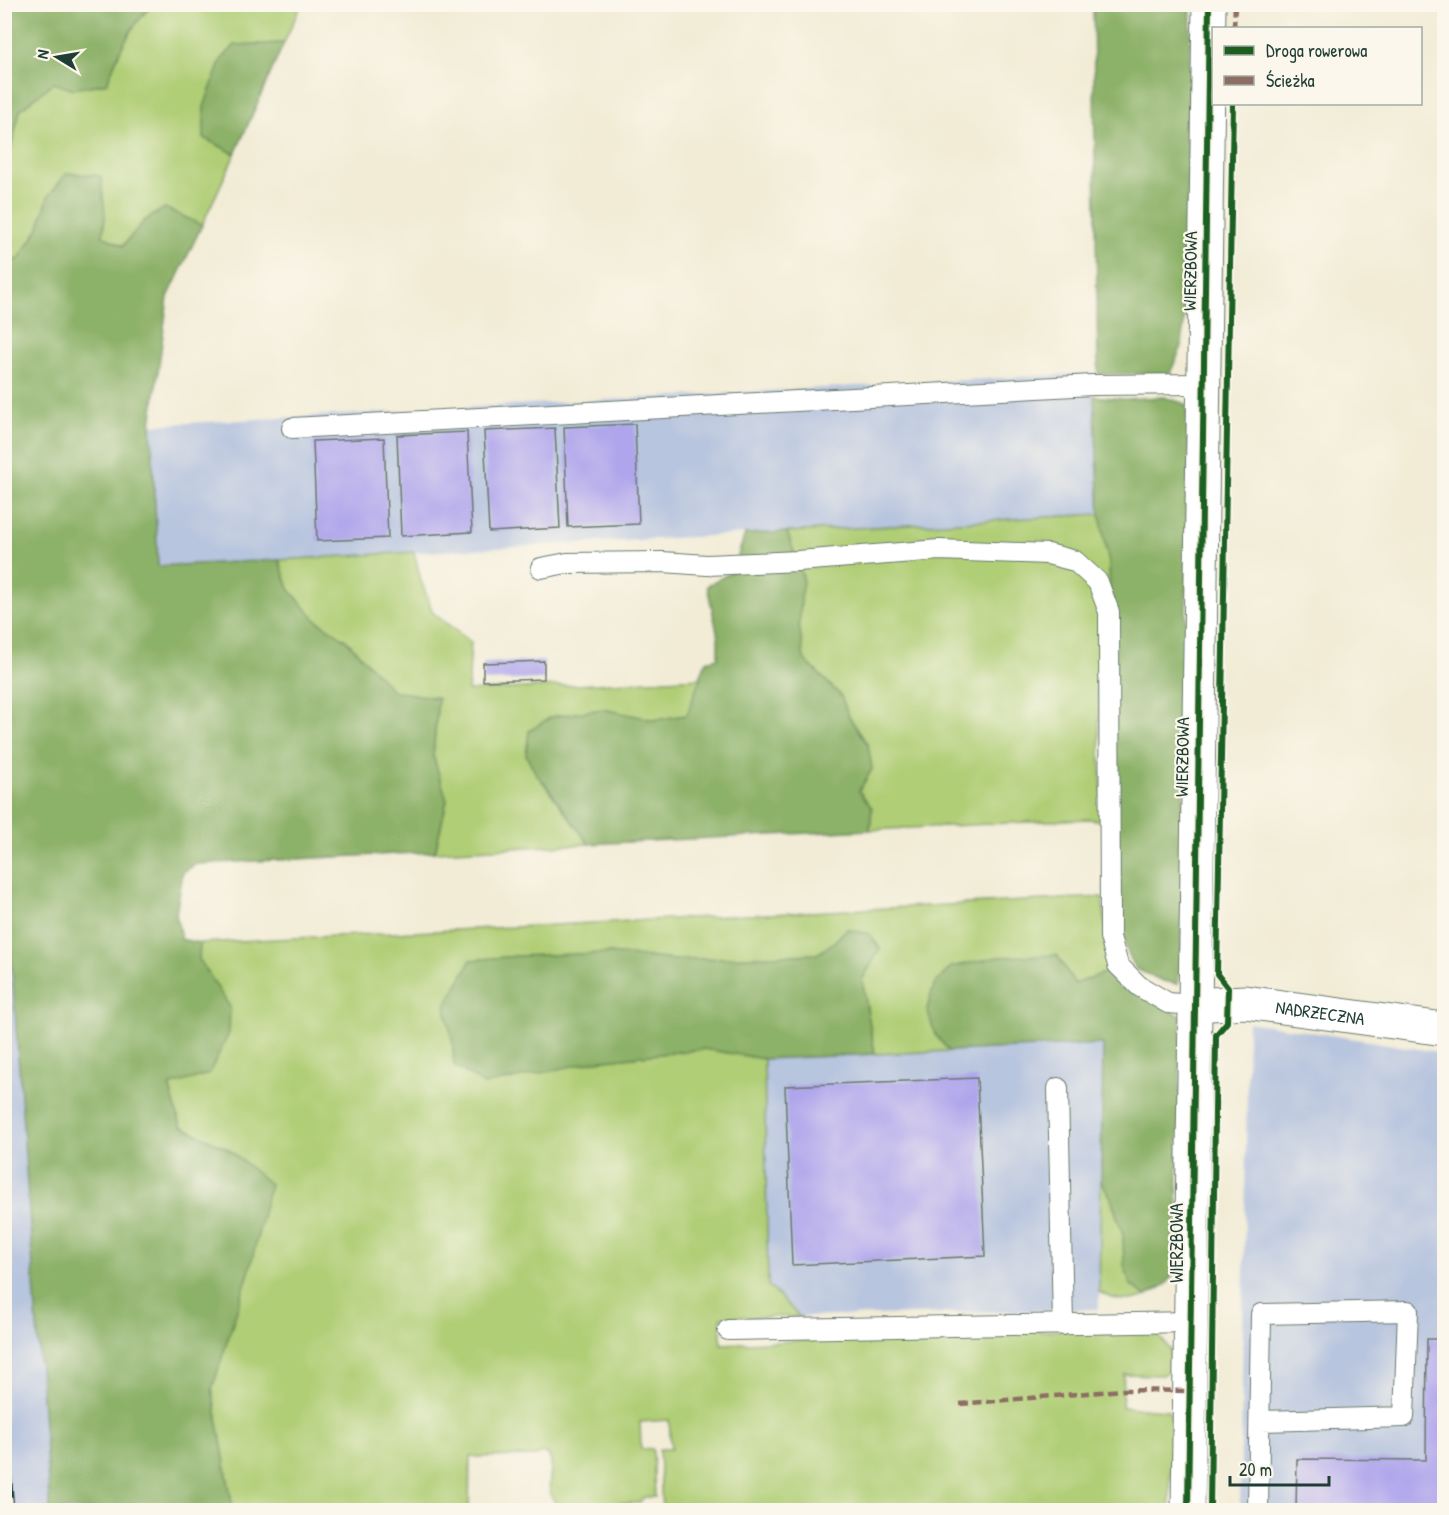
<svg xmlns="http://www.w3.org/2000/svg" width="1449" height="1515" font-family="'Patrick Hand',sans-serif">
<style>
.industrial{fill:#b8c5de}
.green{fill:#b0ce76;stroke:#688655;stroke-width:1.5}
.forest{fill:#8cb167;stroke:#56774e;stroke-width:1.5}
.building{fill:#afa5ec}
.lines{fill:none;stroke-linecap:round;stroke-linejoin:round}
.lane-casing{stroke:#697a6d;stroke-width:22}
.street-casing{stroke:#697a6d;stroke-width:35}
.secondary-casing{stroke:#697a6d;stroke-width:35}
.lane{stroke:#fff;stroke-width:20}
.street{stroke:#fff;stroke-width:33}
.secondary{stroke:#fff;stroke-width:33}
.rail-casing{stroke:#1f3d34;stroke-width:7}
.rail{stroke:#fbf7ec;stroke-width:4.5;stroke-dasharray:14;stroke-linecap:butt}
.quiet{stroke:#8d6e63;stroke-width:4.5;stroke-dasharray:9 4.5;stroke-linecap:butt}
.cycleway-casing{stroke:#fbf7ec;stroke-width:10}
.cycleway{stroke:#1b5e20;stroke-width:6}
.labels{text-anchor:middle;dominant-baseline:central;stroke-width:4.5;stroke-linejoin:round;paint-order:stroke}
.street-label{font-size:18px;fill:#1f3d34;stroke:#fbf7ec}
</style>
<rect width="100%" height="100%" fill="#fbf7ec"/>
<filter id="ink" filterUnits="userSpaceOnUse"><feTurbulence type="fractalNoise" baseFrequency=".0167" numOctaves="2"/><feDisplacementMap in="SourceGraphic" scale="12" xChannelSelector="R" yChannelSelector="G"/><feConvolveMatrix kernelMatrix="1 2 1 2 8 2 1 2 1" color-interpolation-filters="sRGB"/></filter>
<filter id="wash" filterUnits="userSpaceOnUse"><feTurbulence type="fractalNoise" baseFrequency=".008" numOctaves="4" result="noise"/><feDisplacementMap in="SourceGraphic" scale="24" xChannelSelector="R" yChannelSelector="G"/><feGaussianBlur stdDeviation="1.35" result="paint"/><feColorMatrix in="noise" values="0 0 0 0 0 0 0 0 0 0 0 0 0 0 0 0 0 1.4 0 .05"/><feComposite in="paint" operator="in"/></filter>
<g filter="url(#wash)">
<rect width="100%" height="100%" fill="#f2ecd6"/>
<path class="industrial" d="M1092,373L1100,514L158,567L151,425Z
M5,869L26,1176L50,1510H5Z
M1248,1022L1444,1053V1510H1240Z
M1104,1043L1099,1309L800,1317L768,1285L764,1059Z"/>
<path class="green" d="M153,5H301L284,43L235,45L204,138L235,154L202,225L165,208L144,221L123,246L103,236L105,215L49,195L38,230L18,260H5V172L20,110L53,83L72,89L107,83C118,53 129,26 153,5Z
M1100,514L1109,563L1112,665L1097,675L1103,821L1088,819L870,830L872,808L859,791L872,769L868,745L849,717L841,696L804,659L799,624L803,578L787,532Z
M414,552L421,581L433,613L471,642L468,691L701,678L687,715L654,720L603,709L551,717L526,755C542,786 569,815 589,844L435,852L447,800L433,756L438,698L393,692L347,641L315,619L289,589L279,560Z
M1102,897L1112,970L1075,984L1057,955L1032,957L935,1034L949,1051L875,1054L862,980L880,948L847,929L833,943L817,954L674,960L609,953L518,956L471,960L453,1044L454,1065L596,1061L704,1049L764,1059L768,1285L800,1317H721V1344L1142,1327L1157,1333L1170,1350V1369L1162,1375L1124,1374L1122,1407L1168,1410L1171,1417L1170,1510H662L659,1449H671L669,1420L640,1422L641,1449H653L655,1497H644L639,1503L556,1504C541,1483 558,1471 548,1454L542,1453L535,1456L470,1457L469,1510H233L212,1389L249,1272L269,1184L228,1149L181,1126L169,1086L208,1074L230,1007L198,959L200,943Z
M1101,1180L1111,1198L1123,1235L1124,1264L1130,1284L1146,1296C1127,1303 1117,1301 1099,1292Z"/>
<path class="forest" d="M5,4L153,5C129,26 118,53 107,83L72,89L53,83L20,110L5,172Z
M1093,5H1191L1185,308L1182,346L1170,373L1098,374Z
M284,43L235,154L204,138V107L221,60L235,45Z
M67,173L101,176L105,215L103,236L123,246L144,221L165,208L202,225L168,297L151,425L158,566L279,560L289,589L315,619L347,641L393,691L438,698L433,756L447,800L435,852L196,864L183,872L176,914L181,939L200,943L199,959L230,1007L229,1033L209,1074L169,1086L181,1126L228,1149L270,1184L249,1272L212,1389L233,1510H50L5,869L4,260H18L38,230L49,195Z
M1094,396L1125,399L1164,397L1186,404L1189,427L1181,960L1178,984L1163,981L1136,969L1126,949L1119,914L1109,563L1100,514Z
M787,532L803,578L799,624L804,659L841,696L849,717L868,745L872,769L859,791L872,808L870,830L589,844L546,785L536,774L526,755L529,731L551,717L603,709L654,720L687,715L706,661L718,658V636L707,586L733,571L745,534Z
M847,929L870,934L880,949L862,980L875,1054L764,1059L704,1049L596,1061L484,1085L454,1065L453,1044L445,1006L471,960L518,956L609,953L674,960L817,954L833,943Z
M1057,955L1075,984L1112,970L1152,999L1181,1016L1176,1269L1167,1284L1146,1296L1130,1284L1124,1264L1123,1235L1111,1198L1101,1180L1103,1044L949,1051L935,1034L927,1009L934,985L951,967L998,957Z"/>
<g id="blocks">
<path class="building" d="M635,424L639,524L568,527L564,427Z
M555,428L560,528L489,532L484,431Z
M467,432L472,532L401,536L397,435Z
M384,438L388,538L317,541L313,441Z
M544,661V679L483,681V663Z
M977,1078L985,1256L792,1265L785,1086Z
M1427,1339H1444V1510H1296L1297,1459L1426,1460Z"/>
</g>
</g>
<g filter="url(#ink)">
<use href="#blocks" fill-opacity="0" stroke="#697a6d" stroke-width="1.5"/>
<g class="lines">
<defs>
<path id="lane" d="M292,428L1093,385L1203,384
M541,568L567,563L662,562L707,565L798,561L939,550L1048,554L1075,561L1098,582L1109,612L1110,937L1118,965L1139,986L1168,1003L1193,1005
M1058,1088L1063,1325
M728,1330L1191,1322
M1258,1510L1261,1314L1408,1311L1404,1417L1260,1421"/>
<g id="street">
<path id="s1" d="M1193,1005L1245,1002L1444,1029"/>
</g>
<path id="secondary" d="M1188,1510L1209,4"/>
</defs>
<use href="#lane" class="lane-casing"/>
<use href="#street" class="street-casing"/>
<use href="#secondary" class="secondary-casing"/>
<use href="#lane" class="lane"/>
<use href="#street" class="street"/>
<use href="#secondary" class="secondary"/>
<defs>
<path id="rail" d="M4,1414L11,1510"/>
</defs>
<use href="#rail" class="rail-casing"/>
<use href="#rail" class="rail"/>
<path class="quiet" d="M1234,28L1235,4
M960,1404L1123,1390L1190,1391"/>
<defs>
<path id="cycleway" d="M1188,1510L1209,4
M1210,1510L1216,1035L1227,1022L1228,988L1217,974L1233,104"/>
</defs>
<use href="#cycleway" class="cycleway-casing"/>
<use href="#cycleway" class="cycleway"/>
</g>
</g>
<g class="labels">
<g class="street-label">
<text transform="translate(1190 271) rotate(-89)">WIERZBOWA</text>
<text transform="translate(1182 757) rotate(-89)">WIERZBOWA</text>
<text stroke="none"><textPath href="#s1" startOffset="128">NADRZECZNA</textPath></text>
<text transform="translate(1176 1243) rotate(-90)">WIERZBOWA</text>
</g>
</g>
<rect width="1449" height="1515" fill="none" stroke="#fbf7ec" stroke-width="24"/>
<rect x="1212" y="27" width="210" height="78" fill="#fbf7ec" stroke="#a3ada2" stroke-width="1.5"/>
<rect x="1224" y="46" width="30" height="9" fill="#1b5e20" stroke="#a3ada2" stroke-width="1.5"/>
<text x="1266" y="57" font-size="18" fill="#1f3d34">Droga rowerowa</text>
<rect x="1224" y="76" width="30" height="9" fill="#8d6e63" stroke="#a3ada2" stroke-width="1.5"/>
<text x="1266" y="87" font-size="18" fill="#1f3d34">Ścieżka</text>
<g transform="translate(57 57) rotate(281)" stroke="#fbf7ec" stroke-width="4.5" paint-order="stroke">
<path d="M0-4.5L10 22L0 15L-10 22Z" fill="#1f3d34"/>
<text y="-9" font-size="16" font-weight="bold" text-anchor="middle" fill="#1f3d34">N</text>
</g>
<path d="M1230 1476v9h99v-9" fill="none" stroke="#1f3d34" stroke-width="3"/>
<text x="1239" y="1476" font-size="18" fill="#1f3d34" stroke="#fbf7ec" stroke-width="4.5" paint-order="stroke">20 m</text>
</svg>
